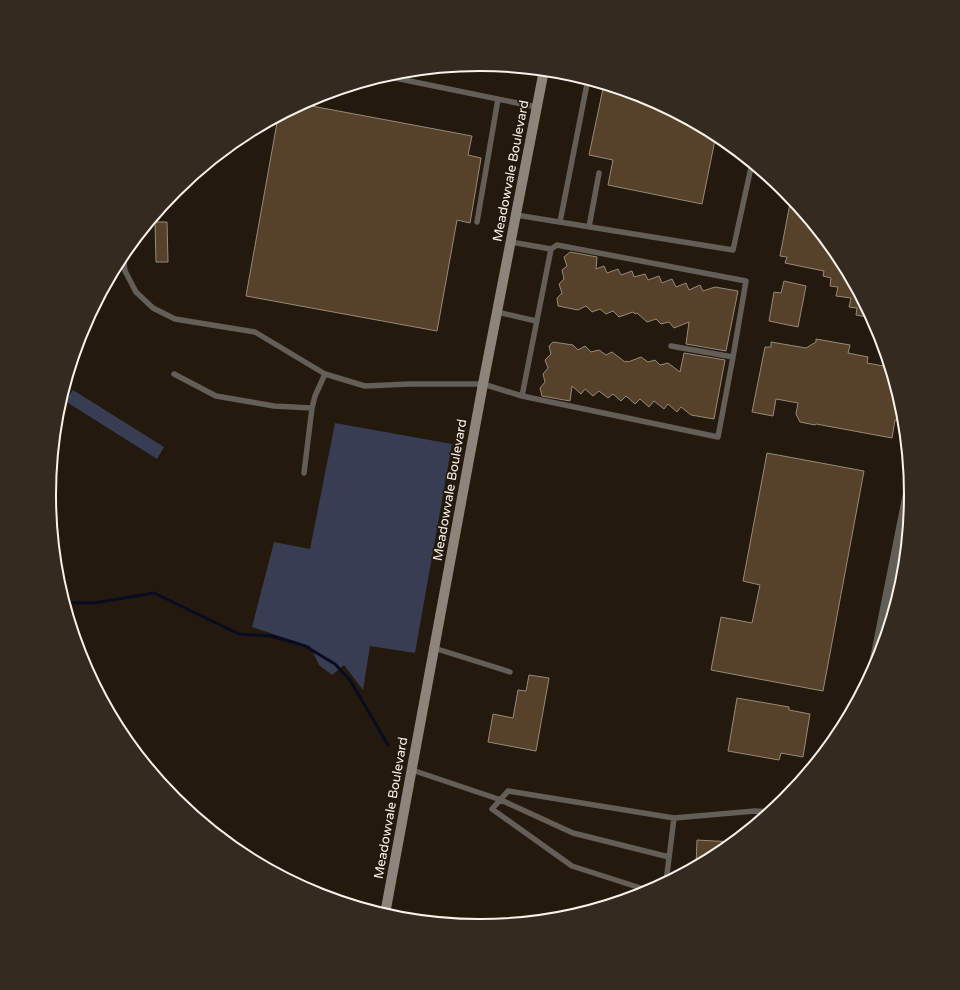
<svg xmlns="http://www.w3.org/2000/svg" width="960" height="990" font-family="'Varela Round',sans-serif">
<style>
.green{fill:#373d52}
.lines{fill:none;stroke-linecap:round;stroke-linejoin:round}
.stream{stroke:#080b21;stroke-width:3}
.building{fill:#56412b;stroke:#97897b}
.service{stroke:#645e58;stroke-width:5.5}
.minor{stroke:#645e58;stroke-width:10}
.secondary{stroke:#8d847b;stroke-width:10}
.labels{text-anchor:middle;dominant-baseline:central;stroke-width:3.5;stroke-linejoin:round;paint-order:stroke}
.street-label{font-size:13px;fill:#f9f2ea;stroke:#23190d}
.rim{fill:none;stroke:#f9f2ea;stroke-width:2}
</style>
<rect width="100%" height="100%" fill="#23190d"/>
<path class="green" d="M73,390L164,447L157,459L65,401Z
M335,423L452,444L415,653L370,646L363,690L344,665L332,675L319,665L310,646L252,627L274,542L310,549Z"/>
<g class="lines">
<path class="stream" d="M65,603H94L154,593L239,634L271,636L305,646L335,664L350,680L388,745"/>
</g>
<path class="building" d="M604,84L645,97L716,135L702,204L608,185L613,160L589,155Z
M301,104L472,136L468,155L481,158L470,223L457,220L437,331L246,296L278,117Z
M791,198L838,256L872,318L856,315L857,308L849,307L851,298L836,296L838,287L830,286L831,278L823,276L824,271L785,263L787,257L780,256Z
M155,222H167L168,262H156Z
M570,252L597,257L596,269L604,266L607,273L618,269L621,275L632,271L634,277L645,274L648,280L659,276L662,283L672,279L676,287L686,283L689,290L700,285L703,291L715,287L738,291L726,351L686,344L689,322L674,328L669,322L661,324L656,319L647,322L637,313L635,314L633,312L619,317L613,311L606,314L600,309L592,312L586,306L578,310L558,306L557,298L562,293L559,284L564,279L562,270L567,266L564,257Z
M784,281L806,286L798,327L769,321L774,292L781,293Z
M816,339L850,345L848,353L868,357L867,363L889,367L901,405L898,421L895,420L892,438L816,424L815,425L800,422L796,414L798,403L776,399L773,416L752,412L765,347H771V342L806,348L816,342Z
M553,342L573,345L578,350L585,346L591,352L599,350L606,355L612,352L625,362L627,361L628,362L641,357L648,362L655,360L660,365L668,363L680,372L684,353L725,360L714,419L691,415L681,407L677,412L668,404L664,409L654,401L649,407L640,399L635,404L626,396L621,401L613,394L608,398L599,391L593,396L585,389L581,394L572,386L570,401L542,396L540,388L545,382L543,374L548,368L545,360L551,354L549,346Z
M767,453L864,471L823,691L711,670L721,617L752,623L760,585L743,581Z
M529,675L549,678L536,751L488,742L493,714L513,718L518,690L526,691Z
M737,698L789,707V710L810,714L803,757L781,753L779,760L728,751Z
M697,840L733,842L719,853L696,866Z"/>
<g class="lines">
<path class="service" d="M385,76L537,107
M516,215L733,250L752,163
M477,222L498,99
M560,222L588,79
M589,227L599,173
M511,242L551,249L522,396
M551,249L557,245L746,281L733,357
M123,254L125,271L136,292L153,308L175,319L255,332L325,374L365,386L410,384H483L522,396L718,437L733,357L671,346
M497,312L536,321
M174,374L216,396L274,406L312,408
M304,473L312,408L315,396L325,374
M434,648L510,672
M412,770L501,800L573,833L669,857
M666,882L674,818
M650,891L572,866L492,809L508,791L674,818L755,811L770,812"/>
<path class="minor" d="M873,669L910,483"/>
<path class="secondary" d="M385,914L483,384L544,70"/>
</g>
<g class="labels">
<g class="street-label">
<text transform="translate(511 171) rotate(-79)">Meadowvale Boulevard</text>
<text transform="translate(450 490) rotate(-80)">Meadowvale Boulevard</text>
<text transform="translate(391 808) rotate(-80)">Meadowvale Boulevard</text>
</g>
</g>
<path d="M0 0H960V990H0ZM56 495a424 424 0 1 1 848 0a424 424 0 1 1-848 0Z" fill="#342a1f" fill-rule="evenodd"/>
<path class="rim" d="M56 495a424 424 0 1 1 848 0a424 424 0 1 1-848 0Z"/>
</svg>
